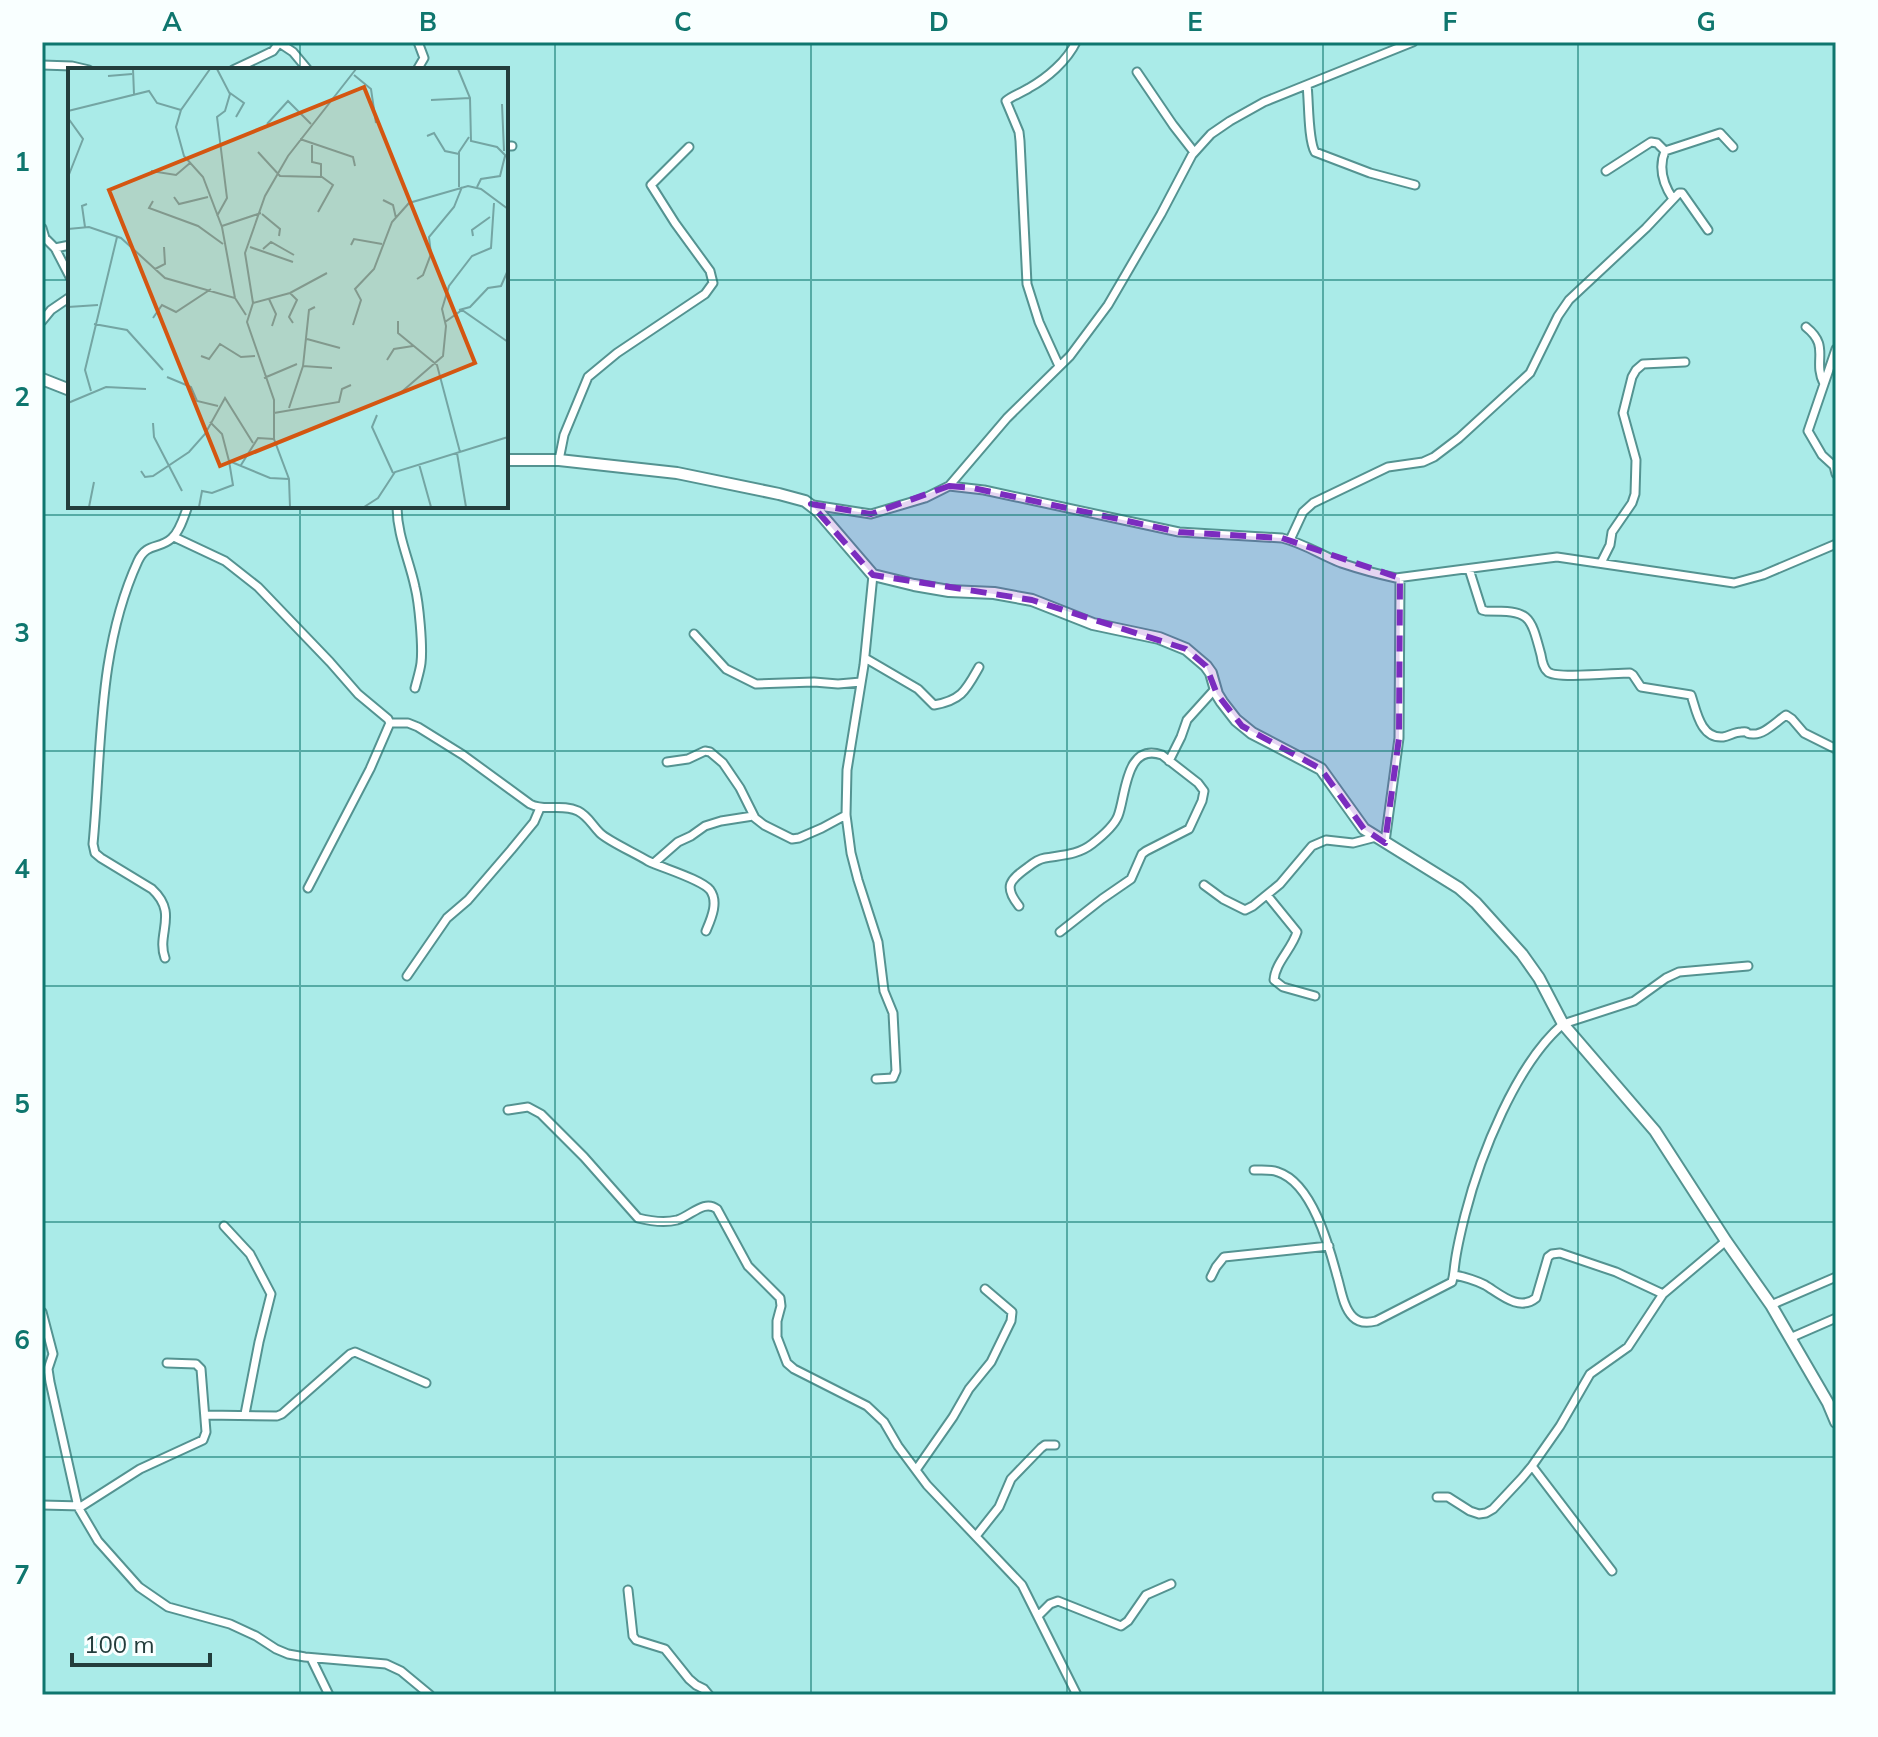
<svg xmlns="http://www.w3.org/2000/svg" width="1878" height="1737" font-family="Mulish,sans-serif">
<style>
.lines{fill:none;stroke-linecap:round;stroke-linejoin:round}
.street-casing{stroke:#549391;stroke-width:11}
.secondary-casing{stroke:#549391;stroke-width:14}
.street{stroke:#fff;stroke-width:7}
.secondary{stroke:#fff;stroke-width:10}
.marked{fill:#7b2cbf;fill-opacity:0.2;stroke:#7b2cbf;stroke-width:6;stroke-dasharray:16 10;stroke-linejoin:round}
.grid{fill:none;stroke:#0f766e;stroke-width:2;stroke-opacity:0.55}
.inset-road{fill:none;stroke:#74a5a3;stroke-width:2}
.view{fill:#d45611;fill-opacity:0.15;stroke:#d45611;stroke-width:4}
.inset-edge{fill:none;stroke:#233d3c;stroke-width:4}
.neatline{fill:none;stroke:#0f766e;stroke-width:3}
.grid-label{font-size:26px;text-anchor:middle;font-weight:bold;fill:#0f766e}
</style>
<rect width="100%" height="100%" fill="#aaebe8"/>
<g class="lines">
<defs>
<path id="street" d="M278,42L293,52L308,70
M42,65L72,66L89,70
M233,70L273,51L279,43
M417,70L424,58L418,42
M1137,72L1173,125L1194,152
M1307,85C1309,102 1308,140 1315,152L1370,173L1415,185
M506,146H512
M1606,171L1651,142L1657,143L1665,151
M1673,199C1663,184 1658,168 1665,151L1720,133L1733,147
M42,228L45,238L55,248L70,277
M55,248L70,245
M42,321L51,310L70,297
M1806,327C1831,347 1812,360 1824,384
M1836,349L1808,431L1822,455L1834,466L1836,474
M1059,366L1039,322L1027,284L1020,141L1019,132L1006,101C1012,96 1021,93 1029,88C1047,78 1067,61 1076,42
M559,460L564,435L588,377L617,353L705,294L713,283L710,271L675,223L651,185L689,147
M949,486L984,490L1179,532L1282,538C1303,543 1321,555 1341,563C1359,569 1377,574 1396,578L1557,557L1734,583L1763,575L1836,544
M813,505L871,514L925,498L949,486L1007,418L1070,356L1108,305L1161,214L1192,155L1211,134L1230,121L1264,102L1413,42
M397,506C397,535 409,559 415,587C419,603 423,646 421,663C420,671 417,680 415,688
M174,537L225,561L258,587L330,662L358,694L388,719L390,723L370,769L308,888
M1290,540L1303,512L1313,503L1388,467L1423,462L1434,457L1459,438L1530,373L1558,316L1569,300L1646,228L1679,193H1682L1708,230
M1601,563L1610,545L1612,532L1632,503L1635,494L1636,460L1623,413L1632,377L1636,370L1643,364L1685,362
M1469,569L1482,610L1486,611C1529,611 1530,613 1541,655C1542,661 1543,668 1548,672C1556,679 1615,673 1630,673L1633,675L1641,687L1691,695C1696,709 1700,739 1723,737C1729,736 1735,732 1741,732C1752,731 1742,734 1753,734C1764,735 1777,721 1786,715L1792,719L1804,733L1836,749
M873,575L864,665L847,770L846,815L851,853L858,880L878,942L884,991L893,1013L896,1071L893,1078L876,1079
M694,634L726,669L756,684L814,682L838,684L861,682
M865,658L918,689L934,705C962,700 966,690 979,667
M390,723H408L418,727L463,755L530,804C545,812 561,803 578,811C588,816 592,825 600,833C608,841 637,854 648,861C662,868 701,879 710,890C719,902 711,919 706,931
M1169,761L1181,737L1187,720L1215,689
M667,762L688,759L705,751L710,752L723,763L740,788L755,818L764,825L792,839L799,838L822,828L846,815
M1385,842L1399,738L1400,578
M654,863L678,842L691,836L705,826L721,821L753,816
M1204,885L1223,899L1245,910L1253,906L1280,884L1312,846L1326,840L1353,843L1376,837
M1267,895L1297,932C1292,949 1275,963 1274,980L1283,987L1315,996
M1019,906C1003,886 1010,880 1028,867C1033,863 1039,859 1045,858C1062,855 1078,855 1092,844C1101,837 1114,826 1118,816C1126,796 1125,742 1162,755L1198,783L1204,791L1202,801L1189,829L1146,851L1142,854L1131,879L1102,899L1060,932
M165,958C156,933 179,914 152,889L101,858L95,853L93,844C102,750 97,650 138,561C147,542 159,550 172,538C180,531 184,516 188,506
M407,976L447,918L468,900L511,850L534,822L540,808
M508,1110L528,1107L541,1114L584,1157L638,1218C650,1221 665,1223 677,1220C691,1216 704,1199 717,1209L748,1266L780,1298L781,1306L777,1321V1337L787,1363L794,1369L867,1406L884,1422L898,1446L927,1485L1022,1585L1077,1695
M1254,1170C1262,1170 1270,1169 1278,1172C1312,1183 1329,1246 1337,1276C1341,1289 1343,1307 1353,1317C1359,1323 1368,1323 1376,1321L1452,1282C1454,1275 1454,1270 1455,1263C1457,1247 1461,1231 1465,1215C1480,1156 1516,1064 1563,1024L1634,1001L1666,978L1679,972L1748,966
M224,1226L250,1254L271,1294L259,1342L245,1414
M1454,1275C1465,1277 1475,1280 1485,1285C1500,1294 1519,1312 1536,1298L1548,1257L1552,1254L1560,1253L1616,1272L1663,1294
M1211,1277L1216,1267L1224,1257L1329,1246
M1771,1305L1836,1277
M42,1312L53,1354L48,1369L50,1382L78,1507L98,1541L139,1587L168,1607L230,1624L256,1636L276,1649L288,1654L305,1657L386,1664L401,1671L430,1695
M1790,1338L1836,1318
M205,1415L277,1416L282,1414L350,1354L355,1352L426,1383
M1532,1466L1612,1571
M916,1470L953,1417L969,1389L991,1362L1011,1321L1012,1312L985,1289
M1437,1497H1448L1470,1511L1479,1514L1486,1513L1493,1509L1522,1478L1532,1466L1560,1426L1590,1374L1628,1347L1663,1294L1726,1241
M42,1505L82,1506L140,1469L203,1440L206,1432L201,1369L196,1364L167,1363
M976,1536L999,1507L1011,1479L1041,1448L1045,1445H1055
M628,1590L633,1636L636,1640L665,1649L689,1679L696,1685L704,1689L709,1695
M1038,1616L1050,1604L1058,1601L1121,1626L1128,1621L1146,1595L1171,1584
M311,1658L329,1695"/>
<path id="secondary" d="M42,379L70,390
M506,460H559L677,473L779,494L805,501L818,511L873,575L914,585L949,591L994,593L1032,600L1093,624L1159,638L1186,649L1206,666L1211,673L1217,694L1222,702L1236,720L1252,733L1321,769L1364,829L1459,888L1476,903L1522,954L1539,978L1563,1024L1655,1131L1726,1241L1771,1305L1828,1403L1836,1422"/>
</defs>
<use href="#street" class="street-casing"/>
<use href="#secondary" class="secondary-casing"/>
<use href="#street" class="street"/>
<use href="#secondary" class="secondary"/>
</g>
<path class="marked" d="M949,486L973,488L1179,532L1282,538L1400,578L1399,738L1385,843L1364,829L1321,769L1242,726L1217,694L1206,666L1186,649L1032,600L873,575L811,504L871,514Z"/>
<path class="grid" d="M300,42V70M555,42V1695M811,42V1695M1067,42V1695M1323,42V1695M1578,42V1695M42,280H70M506,280H1836M300,506V1695M42,515H1836M42,751H1836M42,986H1836M42,1222H1836M42,1457H1836"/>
<g transform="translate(68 68)">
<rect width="440" height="440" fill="#aaebe8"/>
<path class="inset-road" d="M65,1L66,26M142,1L113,42L108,59L116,88L135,109L154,159L167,230M390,1L402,30L403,73L429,79L440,90M286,7L303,21L308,55M40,8L64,6M162,25L176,35L168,49M363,32L402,30M434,36L436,83M0,43L81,23L89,35L113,42M0,50L15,71L0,109M199,56L220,33L243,56M359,68L366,65L377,83L391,86M232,71L285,89L287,98M244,77V94L253,96V109M190,84L212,108L254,109L265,117L250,144M83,103L108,107L122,95M391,119V84L401,69M409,119L413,111L432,108L437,88M106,129L111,136L140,129M315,132L325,137L328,150M85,133L81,140L130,158L155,176M194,146L212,161L211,168M149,148L159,130L149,49L157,43L162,26L149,1M154,158L193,145M17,159L14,138L19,136M0,161L21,159L53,170L97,210L167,230L178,247M405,168L404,162L422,149M283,177L286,171L314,176M182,179L225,194M195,181L203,174L226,187M87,201L97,196L96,179M349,211L355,207L363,186L361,169L386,139L394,119M222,225L229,232L221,249L225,255M201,231L208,246L204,258M185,235L222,225L259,205M0,239L30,237M391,242L402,239L420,220L433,218L440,202M85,250L94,237L108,244L143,221M330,253V265L369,297L392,384M377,254L394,242L440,274M26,256L59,262L95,302M285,257L293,232L287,221L306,201L324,154L341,135L400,118L413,121L440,141M239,271L272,280M133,288L141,291L152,276L173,289L187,288M319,292L326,281L345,278M235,298L241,242L247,239M99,309L123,319L129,333L150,338M196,310L229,296M23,323L17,302L49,169M330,327L375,288L378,258L374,241L381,218L404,188L423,180L426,135M0,335L38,319L78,321M221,340L235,298L264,300M206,345L271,334L274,321L283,317M309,347L304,359L325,405M142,354L154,366L161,393L202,410L221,411M85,355L86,369L114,423M389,385L398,439M351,396L363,439M173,397L190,370L206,371M73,403L77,409L85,408L121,384L137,366L157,330L185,375M21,439L26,414M131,439L134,423L144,425L165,417L161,393M222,439L221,411L206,371V332L179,254L185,235L177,185L197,128L220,88L288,1M296,439L310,430L327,404L440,369"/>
<path class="view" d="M296,19L407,295L152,398L41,122Z"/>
<rect width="440" height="440" class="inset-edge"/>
</g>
<rect width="1878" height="1737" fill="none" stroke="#f9ffff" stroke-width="88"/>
<path d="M72 1653v12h138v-12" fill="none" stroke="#233d3c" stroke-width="4"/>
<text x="84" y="1653" font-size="24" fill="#233d3c" stroke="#f9ffff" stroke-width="6" paint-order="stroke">100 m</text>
<rect x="44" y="44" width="1790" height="1649" class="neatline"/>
<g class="grid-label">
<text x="172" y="31">A</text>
<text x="428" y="31">B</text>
<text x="683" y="31">C</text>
<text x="939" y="31">D</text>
<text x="1195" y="31">E</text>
<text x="1450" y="31">F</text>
<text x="1706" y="31">G</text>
<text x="22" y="171">1</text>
<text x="22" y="406">2</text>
<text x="22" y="642">3</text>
<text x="22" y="878">4</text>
<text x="22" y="1113">5</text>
<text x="22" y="1349">6</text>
<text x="22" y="1584">7</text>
</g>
</svg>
